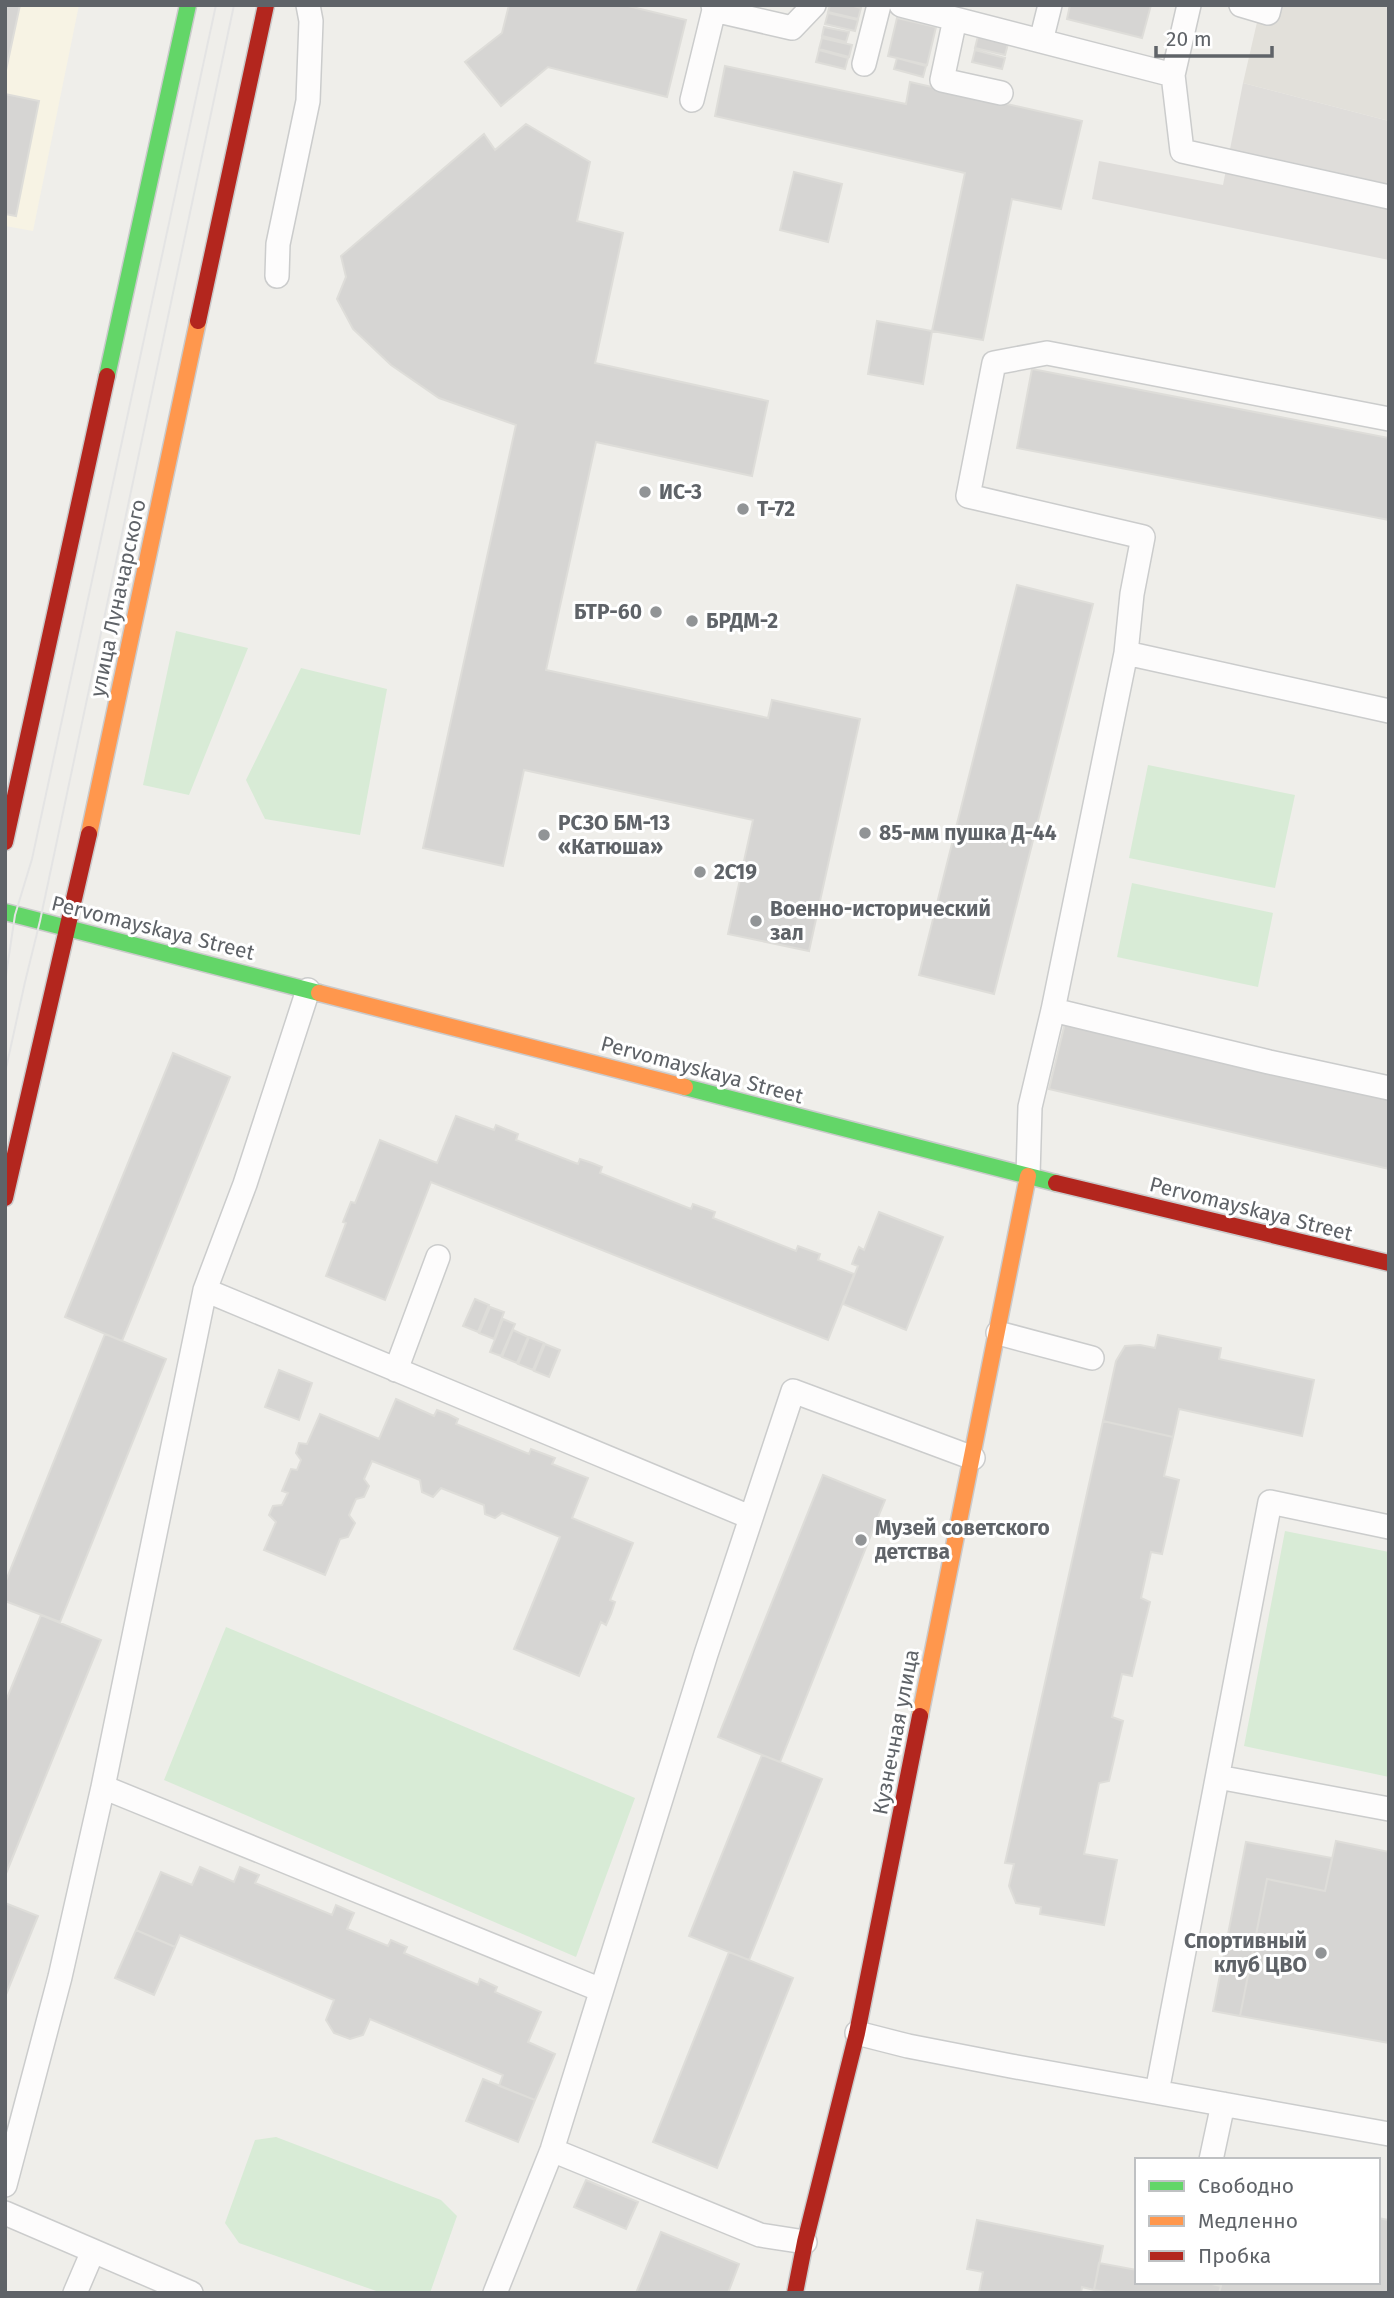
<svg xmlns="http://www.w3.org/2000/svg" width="1394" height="2298" font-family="'Fira Sans',sans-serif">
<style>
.commercial{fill:#f7f3e4}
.industrial{fill:#dfddda}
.education{fill:#e2e0da}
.green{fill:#d8ebd6}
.building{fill:#d6d5d3;stroke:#deddd9;stroke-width:2}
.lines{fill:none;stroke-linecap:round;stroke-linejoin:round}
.lane-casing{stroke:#cbcccc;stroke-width:26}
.fast-casing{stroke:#cacacb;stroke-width:19}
.slow-casing{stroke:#cacacb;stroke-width:19}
.jam-casing{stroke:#cacacb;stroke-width:19}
.lane{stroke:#fdfcfc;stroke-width:23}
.fast{stroke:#63d668;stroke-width:16}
.slow{stroke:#ff974d;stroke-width:16}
.jam{stroke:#b3261e;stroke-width:16}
.tram{stroke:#e4e4e4;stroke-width:2}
.poi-dot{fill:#919496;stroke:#fff;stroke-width:2.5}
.labels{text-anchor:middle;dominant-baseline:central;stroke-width:6;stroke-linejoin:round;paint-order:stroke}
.poi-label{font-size:21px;font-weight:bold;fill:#5f6368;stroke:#fff;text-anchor:start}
.street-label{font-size:21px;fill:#5f6368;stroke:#fff}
</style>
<rect width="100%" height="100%" fill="#efeeea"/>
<path class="commercial" d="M5,5H79L33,231L5,226Z"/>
<path class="industrial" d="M1243,83L1389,121V260L1092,199L1099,161L1223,185Z"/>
<path class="education" d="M1261,5H1389V121L1243,83Z"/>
<path class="green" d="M176,631L248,648L189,795L143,785Z
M301,668L387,689L360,835L265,819L246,780Z
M1148,765L1295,795L1275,888L1129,858Z
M1132,883L1273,913L1258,987L1117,957Z
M1285,1531L1389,1552V1777L1244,1746Z
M226,1627L635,1798L576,1957L164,1780Z
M276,2137L441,2200L457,2216L430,2293H382L239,2243L225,2223L255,2140Z"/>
<path class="building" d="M5,5H20L5,75Z
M509,5H624L686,20L667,97L548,67L501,106L465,62L502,33Z
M830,5H850L861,8L858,19L828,12Z
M1070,5H1151L1142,38L1067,19Z
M828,13L858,20L855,31L825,24Z
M897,18L936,27L927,65L888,56Z
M824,27L849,32L846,42L822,36Z
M978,36L1008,44L1005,55L975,48Z
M822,38L852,45L849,57L819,49Z
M819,50L848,58L845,69L816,62Z
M975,50L1005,58L1002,69L972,62Z
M897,58L926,66L923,77L894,69Z
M725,66L906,104L910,82L1082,121L1061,209L1012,199L983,340L932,331L965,173L715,116Z
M5,94L39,101L16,216L5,214Z
M526,124L590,162L577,221L623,233L595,363L768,401L752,476L596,442L546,670L768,718L772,700L860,719L809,951L728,934L753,820L524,770L503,866L423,848L516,425L439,398L391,365L353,329L337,299L346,277L341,256L484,134L495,150Z
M794,172L842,184L828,242L780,230Z
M877,321L932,331L923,384L868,374Z
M1032,369L1389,438V520L1017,448Z
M1017,585L1093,604L994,994L919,975Z
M1065,1023L1389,1098V1169L1049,1089Z
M173,1053L230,1077L122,1341L65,1317Z
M456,1116L494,1130L496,1125L518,1134L516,1140L578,1164L580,1159L592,1163L602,1167L600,1173L691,1209L693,1204L715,1212L713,1218L796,1251L798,1246L820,1254L818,1260L854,1274L828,1340L431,1182L385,1300L326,1276L346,1223L343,1222L351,1202L355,1203L380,1140L437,1163Z
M879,1212L943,1237L906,1330L843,1304L858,1266L852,1264L855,1256L859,1247L864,1250Z
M475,1299L489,1305L478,1332L463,1326Z
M490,1307L504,1312L494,1339L479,1333Z
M503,1319L515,1324L501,1356L490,1352Z
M513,1330L528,1337L517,1363L502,1357Z
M105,1334L166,1359L60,1622L5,1601V1583Z
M1158,1335L1221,1348L1219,1359L1314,1380L1302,1436L1179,1409L1173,1437L1103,1421L1116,1361L1125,1346L1140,1345L1155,1348Z
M529,1337L544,1343L533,1370L518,1364Z
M545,1344L560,1350L549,1377L534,1371Z
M279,1370L312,1383L299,1420L265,1407Z
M396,1399L434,1416L437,1410L448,1414L458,1419L456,1424L529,1454L531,1449L555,1458L552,1464L588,1478L572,1518L633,1543L610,1600L615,1602L611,1614L606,1625L601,1622L579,1676L514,1649L560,1537L502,1513L495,1518L485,1514L484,1505L441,1488L433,1497L422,1492L420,1480L372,1461L364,1479L369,1486L364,1497L356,1499L349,1515L355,1523L348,1537L340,1539L325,1575L264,1550L276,1522L269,1515L273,1506L282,1505L288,1493L282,1491L291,1469L297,1470L301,1460L296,1453L299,1443L307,1444L320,1414L379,1439Z
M1103,1421L1173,1437L1164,1476L1179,1480L1162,1554L1151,1552L1141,1598L1150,1602L1132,1676L1122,1674L1112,1717L1123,1721L1109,1781L1099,1783L1084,1854L1117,1860L1104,1925L1040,1914L1041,1907L1016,1903L1009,1886L1014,1864L1005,1863Z
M823,1475L885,1500L780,1762L718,1737Z
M41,1615L101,1640L5,1876V1703Z
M762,1755L822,1779L749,1960L689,1936Z
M1336,1841L1389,1852V2043L1240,2016L1267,1879L1325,1891Z
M1246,1842L1332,1858L1325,1891L1267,1879L1240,2016L1213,2011Z
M200,1867L234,1882L240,1867L259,1875L255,1883L332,1915L336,1905L354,1913L347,1929L388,1946L391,1940L407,1947L404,1953L478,1985L480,1979L497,1987L495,1992L541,2012L528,2042L555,2054L535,2100L499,2086L503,2075L370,2019L363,2035L350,2039L334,2033L326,2020L334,2000L180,1935L175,1947L136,1930L161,1872L192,1885Z
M5,1903L38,1916L5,1997Z
M136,1930L175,1947L154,1995L115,1978Z
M729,1952L793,1978L717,2168L653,2142Z
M483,2079L535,2100L518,2142L466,2121Z
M586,2180L638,2202L626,2229L574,2207Z
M1378,2218L1389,2220V2293H1219L1222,2282H1378Z
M977,2220L1103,2246L1094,2290L1082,2287L1081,2293H979L983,2272L967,2269Z
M661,2232L739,2264L728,2293H636Z
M1099,2263L1137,2270V2282H1202L1221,2286L1219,2293H1112L1094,2290Z"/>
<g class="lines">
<defs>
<path id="lane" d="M901,5L1173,75
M1189,5L1173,75L1182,151L1389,197
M1241,5L1268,13L1270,5
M714,10L792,28L814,5
M955,19L942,80L1001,93
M1041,41L1050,5
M864,64L879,5
M692,100L714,10L713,5
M277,276L278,244L308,101L311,21L308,5
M1126,653L1389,711
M1053,1010L1269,1062L1389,1088
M1028,1176L1030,1107L1053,1010L1126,653L1132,594L1143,537L968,496L994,363L1047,353L1389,419
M205,1290L750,1517
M998,1333L1092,1358
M396,1370L438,1257
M1218,1777L1389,1809
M103,1787L601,1990
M857,2033L908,2046L1011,2066L1389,2134
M1157,2092L1270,1502L1389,1527
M552,2150L760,2235L805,2242
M1211,2160L1223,2104
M5,2185L60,1977L103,1787L205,1290L245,1184L308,990
M5,2213L191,2293
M75,2293L93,2251
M495,2293L552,2150L706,1654L793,1391L973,1458"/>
<path id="fast" d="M107,376L188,5
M5,912L319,993
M685,1087L1056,1183"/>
<path id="slow" d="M89,834L198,321
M319,993L685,1087
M920,1716L1028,1176"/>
<path id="jam" d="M198,321L266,5
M5,842L107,376
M1056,1183L1389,1263
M5,1198L89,834
M795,2293L805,2242L857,2033L920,1716"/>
</defs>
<use href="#lane" class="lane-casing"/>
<use href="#fast" class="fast-casing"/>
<use href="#slow" class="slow-casing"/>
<use href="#jam" class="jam-casing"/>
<use href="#lane" class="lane"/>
<use href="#fast" class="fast"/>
<use href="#slow" class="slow"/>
<use href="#jam" class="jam"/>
<path class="tram" d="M5,982L15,915L32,859L216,5
M5,1073L25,982L40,921L234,5"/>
</g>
<g class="poi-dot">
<circle cx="645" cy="492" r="7"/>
<circle cx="743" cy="509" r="7"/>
<circle cx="656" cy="612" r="7"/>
<circle cx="692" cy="621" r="7"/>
<circle cx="865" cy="833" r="7"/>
<circle cx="544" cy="835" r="7"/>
<circle cx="700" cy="872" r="7"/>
<circle cx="756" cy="921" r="7"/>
<circle cx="861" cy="1540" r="7"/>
<circle cx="1321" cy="1953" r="7"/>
</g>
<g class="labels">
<g class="poi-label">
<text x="659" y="492">ИС-3</text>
<text x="757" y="509">Т-72</text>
<text x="642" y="612" text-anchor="end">БТР-60</text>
<text x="706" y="621">БРДМ-2</text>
<text x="558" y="823">РСЗО БМ-13<tspan x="558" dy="24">«Катюша»</tspan></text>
<text x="879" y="833">85-мм пушка Д-44</text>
<text x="714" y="872">2С19</text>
<text x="770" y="909">Военно-исторический<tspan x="770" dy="24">зал</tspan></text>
<text x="875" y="1528">Музей советского<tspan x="875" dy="24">детства</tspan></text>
<text x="1307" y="1941" text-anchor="end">Спортивный<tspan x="1307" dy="24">клуб ЦВО</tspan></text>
</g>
<g class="street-label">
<text transform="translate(118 598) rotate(-78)">улица Луначарского</text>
<text transform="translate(153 928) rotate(14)">Pervomayskaya Street</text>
<text transform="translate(702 1070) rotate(15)">Pervomayskaya Street</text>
<text transform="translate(1251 1209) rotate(14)">Pervomayskaya Street</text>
<text transform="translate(896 1732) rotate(-79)">Кузнечная улица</text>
</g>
</g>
<rect width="1394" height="2298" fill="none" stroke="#5f6368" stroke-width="14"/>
<rect x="1135" y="2158" width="245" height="126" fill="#ffffff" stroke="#bfc1c3" stroke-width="2"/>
<rect x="1149" y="2181" width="35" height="10" fill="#63d668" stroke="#bfc1c3" stroke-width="2"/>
<text x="1198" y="2193" font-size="21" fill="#5f6368">Свободно</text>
<rect x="1149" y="2216" width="35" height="10" fill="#ff974d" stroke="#bfc1c3" stroke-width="2"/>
<text x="1198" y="2228" font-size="21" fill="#5f6368">Медленно</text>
<rect x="1149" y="2251" width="35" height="10" fill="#b3261e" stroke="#bfc1c3" stroke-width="2"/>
<text x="1198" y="2263" font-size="21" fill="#5f6368">Пробка</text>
<path d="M1156 46v10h116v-10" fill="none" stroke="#5f6368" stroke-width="3.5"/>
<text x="1166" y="46" font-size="21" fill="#5f6368" stroke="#ffffff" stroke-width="5" paint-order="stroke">20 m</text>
</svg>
